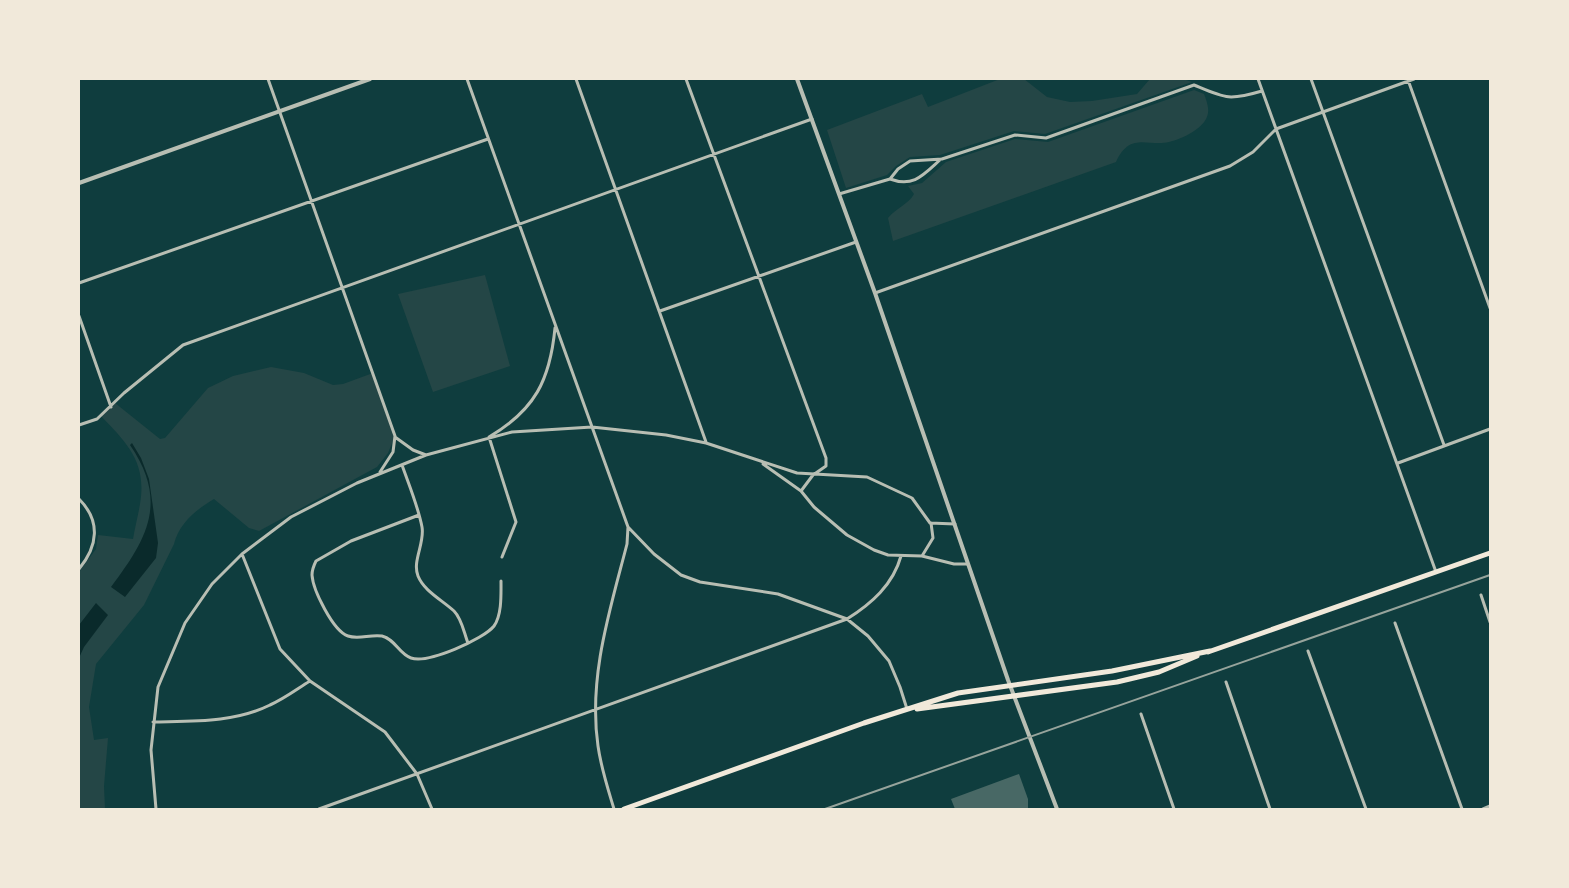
<svg xmlns="http://www.w3.org/2000/svg" width="1569" height="888" font-family="'Source Serif 4',serif">
<style>
.green{fill:#244646}
.water{fill:#0a2a2b}
.building{fill:#486865}
.lines{fill:none;stroke-linecap:round;stroke-linejoin:round}
.minor{stroke:#b8beb3;stroke-width:3}
.tertiary{stroke:#b8beb3;stroke-width:4}
.primary{stroke:#f1e9da;stroke-width:5}
.rail{stroke:#97a49c;stroke-width:2}
</style>
<rect width="100%" height="100%" fill="#0f3d3e"/>
<path class="green" d="M1000,79H1024L1047,97L1070,102L1092,101L1137,94L1150,79H1183L1192,82L1045,134L1014,131L940,155L910,157L896,166L887,175L846,188L827,130L922,94L928,107Z
M1194,90L1204,94C1206,99 1209,107 1208,113C1206,128 1182,139 1169,142C1148,147 1130,131 1116,162L893,241L888,218C896,208 909,204 914,194L908,186L922,183L946,162L1015,139L1048,142Z
M485,275L510,366L433,392L398,294Z
M271,367L304,373L333,385L343,384L373,373L395,436L388,453L377,467L259,531L249,528L214,499C197,509 179,523 174,544L144,605L96,664L89,707L94,740L108,738L104,786L105,809H79V572L96,549L98,535L133,539C135,527 138,516 140,504C147,463 128,444 101,416L115,403L160,439L165,438L208,388L233,376Z"/>
<path class="water" d="M132,443L141,458L149,479L158,543L156,558L125,597L111,587C147,539 169,502 130,445Z
M96,603L108,615L84,647L79,658V625Z"/>
<path class="building" d="M1019,774L1028,799V809H955L951,799Z"/>
<g class="lines">
<path class="minor" d="M268,79L395,436L393,452L380,472
M467,79L628,527L627,544C610,610 588,677 598,746C601,768 608,789 614,809
M576,79L706,442
M686,79L826,458V466L813,475L801,491
M1258,79L1436,572
M1311,79L1444,445
M1408,80L1490,308
M890,179C914,188 924,174 941,159
M839,194L890,179L898,169L910,161L942,159L1015,135L1046,138L1194,85C1225,98 1228,101 1262,91
M79,283L488,139
M875,293L1230,166L1253,152L1276,129L1414,79
M660,311L856,242
M79,316L111,407
M79,425L97,419L124,393L183,345L812,119
M395,437L413,450L426,455
M1398,463L1490,429
M763,464L801,491L814,507L847,535L874,550L888,555L922,556L954,564H968
M402,465C409,485 418,506 422,527C425,543 412,561 418,576C424,591 442,600 454,611C462,619 464,633 468,643
M79,499C101,521 98,546 79,569
M419,515L351,541L316,561C314,565 312,570 312,575C313,590 333,631 348,636C359,640 370,634 382,636C395,639 399,654 411,658C428,664 484,639 494,626C502,615 501,594 501,581
M628,527L654,554L681,575L700,582L778,594L847,619L868,636L889,661L900,687L907,709
M242,554L280,649L310,681L385,732L417,774L432,809
M922,556L933,538L931,523
M502,557L516,522L489,437C535,410 550,380 555,328
M1481,595L1490,622
M1395,623L1462,809
M1308,651L1366,809
M1226,682L1270,809
M1141,714L1174,809
M153,722C192,721 234,723 270,705C284,699 297,689 310,681
M156,809L151,750L158,687L185,623L212,584L242,554L291,517L357,483L426,455L512,432L592,427L666,435L706,443L797,473L867,477L912,498L930,523L955,524
M319,809L847,619C871,604 893,585 901,556
M1483,809L1490,806"/>
<path class="tertiary" d="M797,79L875,293L1008,680L1057,809
M79,183L370,79"/>
<path class="primary" d="M1208,652L1490,553
M917,709L1117,682L1159,672L1197,656
M624,809L864,723L958,693L1112,671L1210,651"/>
<path class="rail" d="M825,809L1490,575"/>
</g>
<rect width="1569" height="888" fill="none" stroke="#f1e9da" stroke-width="160"/>
</svg>
